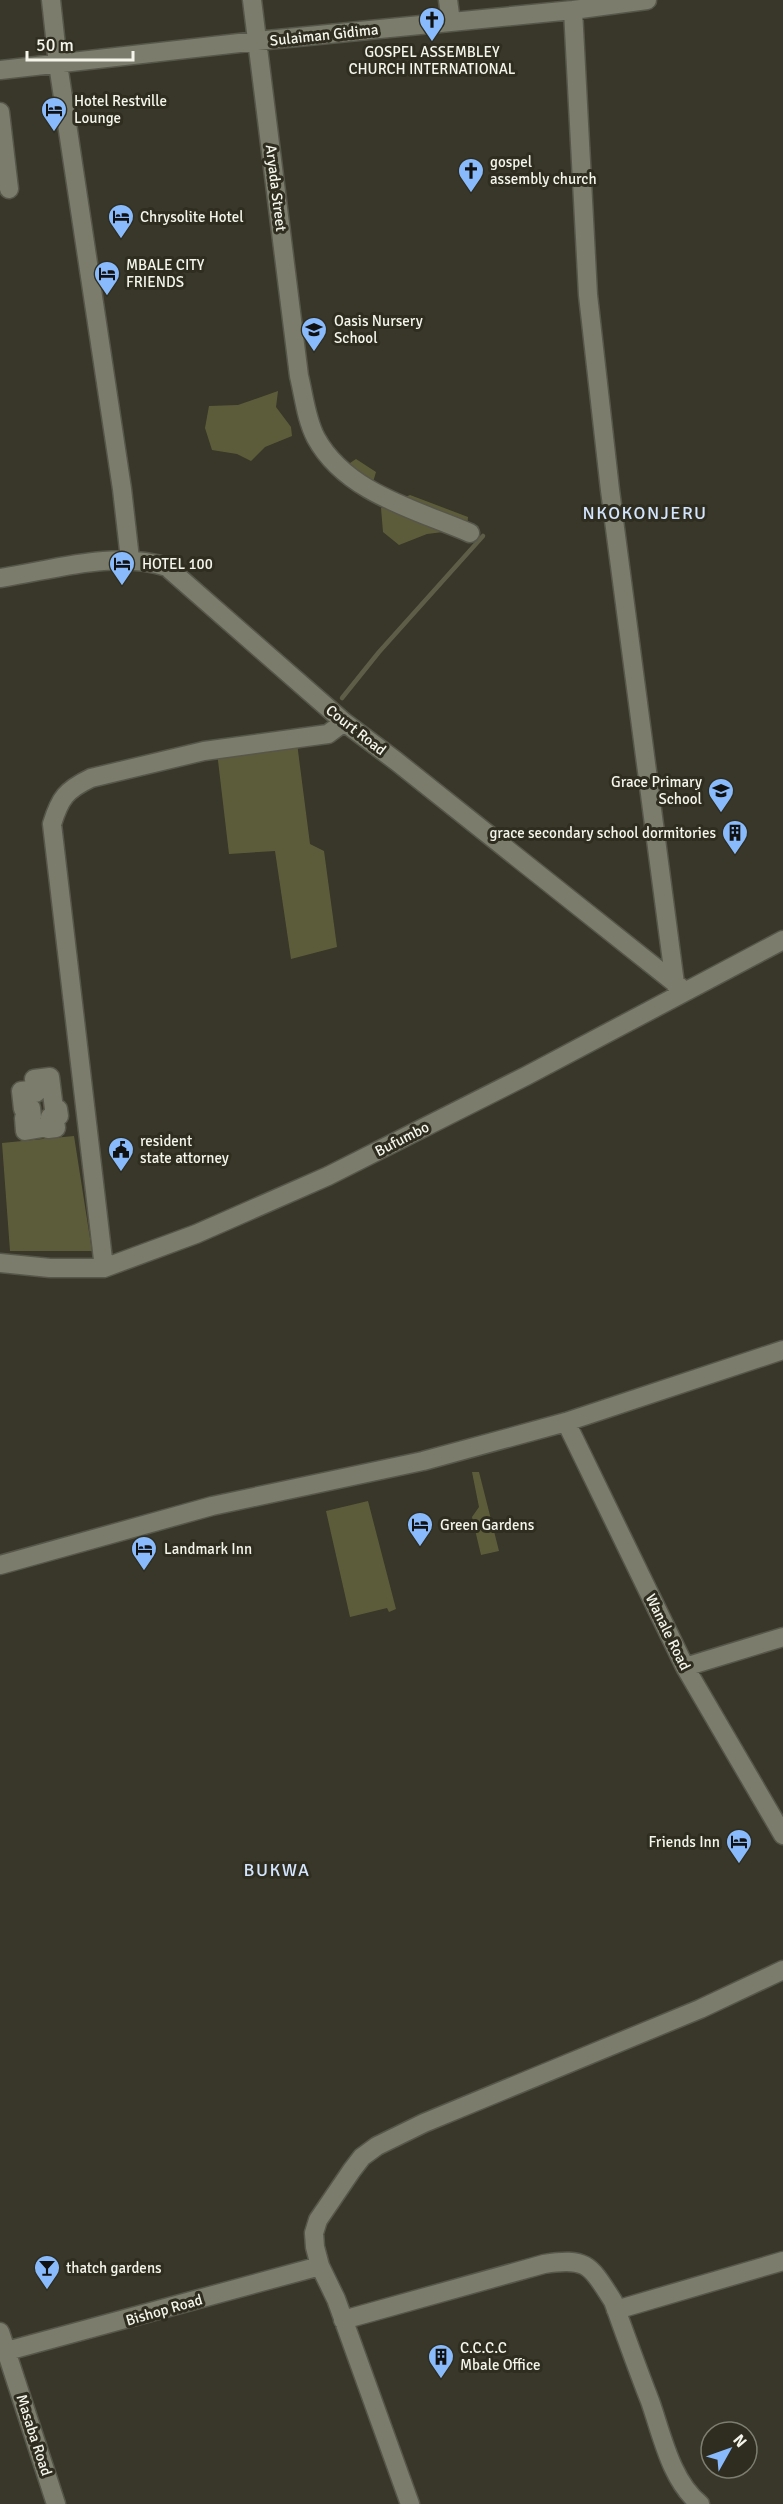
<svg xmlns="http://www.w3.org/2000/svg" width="783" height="2504" font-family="Signika,sans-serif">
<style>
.green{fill:#5d5c3a}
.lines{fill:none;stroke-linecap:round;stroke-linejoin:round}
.stream{stroke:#5e5d47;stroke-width:4.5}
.minor-casing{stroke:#57564a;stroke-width:21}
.minor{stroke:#7c7c6c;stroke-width:18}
.labels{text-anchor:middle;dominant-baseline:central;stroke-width:6;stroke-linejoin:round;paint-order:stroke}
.street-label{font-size:15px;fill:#f5f5ec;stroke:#2e2d1f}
.poi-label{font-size:15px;fill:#f5f5ec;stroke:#2e2d1f;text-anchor:start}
.quarter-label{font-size:18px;letter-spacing:1.5px;fill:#d3e5ff;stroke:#2e2d1f}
</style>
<rect width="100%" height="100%" fill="#383729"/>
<path class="green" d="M278,391L276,407L291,427L292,436L265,447L251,461L237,454L212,450L205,428L209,406L238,405Z
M356,459L376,472L371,489L344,467Z
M410,495L468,517L467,529L427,534L399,545L383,532L381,508Z
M297,743L310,844L324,851L337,947L291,959L275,851L229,854L217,752Z
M74,1136L92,1251H10L2,1143Z
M472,1472H479L499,1551L481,1555L472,1517L479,1507Z
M368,1501L396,1609L389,1612L387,1608L350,1617L326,1511Z"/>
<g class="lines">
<path class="stream" d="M342,698L379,652L483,536"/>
<defs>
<path id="minor" d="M51,0L58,64L122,489L130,559
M252,0L299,376C304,396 306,419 316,438C346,493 417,510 470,533
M448,0L451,22
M573,10L588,295L610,490L675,984
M0,70L257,41L573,10L647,0
M0,112L9,189
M0,578C54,570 113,550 167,567L344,722L396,761L680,987
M25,1131L24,1118L32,1117L31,1108L23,1109L21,1091L30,1090V1093H36L34,1079L50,1077L54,1109H58L59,1116L50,1117V1121L55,1120L56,1128L48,1129V1127L25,1131
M0,1263L50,1268H104L196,1234L328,1176L526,1076L783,940
M104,1268L52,824C60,798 66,790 91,778L204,751L328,734L344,722
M566,1422L685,1667L783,1835
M0,1565L212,1506L423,1461L566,1422L783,1350
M685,1667L783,1637
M616,2310L783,2261
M343,2320L544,2264C587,2257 590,2265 613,2301C625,2334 637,2368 650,2401C662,2435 671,2481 700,2504
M0,2332L56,2504
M7,2351L320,2266
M410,2504L336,2299L320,2266L315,2247L314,2233L318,2220L352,2170L362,2157L377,2146L424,2123L700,2009L783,1970"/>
</defs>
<use href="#minor" class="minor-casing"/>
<use href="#minor" class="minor"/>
</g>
<defs>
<symbol id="church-pin" viewBox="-11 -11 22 30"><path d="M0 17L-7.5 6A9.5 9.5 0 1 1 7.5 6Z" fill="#89bafc" stroke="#2e2d1f"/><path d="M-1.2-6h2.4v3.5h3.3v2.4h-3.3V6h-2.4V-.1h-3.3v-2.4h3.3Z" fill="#111"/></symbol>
<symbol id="hotel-pin" viewBox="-11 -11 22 30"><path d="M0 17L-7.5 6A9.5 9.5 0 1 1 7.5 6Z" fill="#89bafc" stroke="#2e2d1f"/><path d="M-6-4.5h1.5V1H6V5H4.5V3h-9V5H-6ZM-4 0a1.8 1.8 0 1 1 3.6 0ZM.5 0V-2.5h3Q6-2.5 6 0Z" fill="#111"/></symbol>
<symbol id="school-pin" viewBox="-11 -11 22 30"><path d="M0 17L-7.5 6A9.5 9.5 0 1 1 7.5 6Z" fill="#89bafc" stroke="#2e2d1f"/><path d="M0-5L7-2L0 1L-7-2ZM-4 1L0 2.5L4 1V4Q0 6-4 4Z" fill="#111"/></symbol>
<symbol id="building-pin" viewBox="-11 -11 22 30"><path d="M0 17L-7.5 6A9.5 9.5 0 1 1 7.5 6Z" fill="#89bafc" stroke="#2e2d1f"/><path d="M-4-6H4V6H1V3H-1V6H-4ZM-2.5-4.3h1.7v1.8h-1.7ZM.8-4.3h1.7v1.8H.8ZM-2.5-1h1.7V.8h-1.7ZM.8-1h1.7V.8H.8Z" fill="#111"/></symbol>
<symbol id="civic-pin" viewBox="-11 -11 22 30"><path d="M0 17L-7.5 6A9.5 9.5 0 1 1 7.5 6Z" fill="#89bafc" stroke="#2e2d1f"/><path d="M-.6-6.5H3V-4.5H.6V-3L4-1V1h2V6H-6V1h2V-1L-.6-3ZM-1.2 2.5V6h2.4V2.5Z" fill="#111"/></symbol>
<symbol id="bar-pin" viewBox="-11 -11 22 30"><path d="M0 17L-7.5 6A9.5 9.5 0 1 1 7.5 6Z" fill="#89bafc" stroke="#2e2d1f"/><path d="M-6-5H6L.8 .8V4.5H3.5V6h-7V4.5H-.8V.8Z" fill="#111"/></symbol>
</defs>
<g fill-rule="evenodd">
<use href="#church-pin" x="417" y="5" width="30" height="40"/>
<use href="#hotel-pin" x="39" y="95" width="30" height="40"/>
<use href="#church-pin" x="456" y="156" width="30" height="40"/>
<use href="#hotel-pin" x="106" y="202" width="30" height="40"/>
<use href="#hotel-pin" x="92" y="259" width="30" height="40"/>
<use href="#school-pin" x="299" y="315" width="30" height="40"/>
<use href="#hotel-pin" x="107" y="549" width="30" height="40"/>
<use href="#school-pin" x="706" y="776" width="30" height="40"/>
<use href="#building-pin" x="720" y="818" width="30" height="40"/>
<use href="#civic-pin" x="106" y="1135" width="30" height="40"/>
<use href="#hotel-pin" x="405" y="1510" width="30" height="40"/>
<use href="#hotel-pin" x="129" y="1534" width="30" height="40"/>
<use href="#hotel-pin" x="724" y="1827" width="30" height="40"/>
<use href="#bar-pin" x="32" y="2253" width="30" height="40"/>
<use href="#building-pin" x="426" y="2342" width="30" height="40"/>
</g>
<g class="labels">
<g class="street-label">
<text transform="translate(324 35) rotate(-6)">Sulaiman Gidima</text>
<text transform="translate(276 188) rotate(83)">Aryada Street</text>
<text transform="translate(356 730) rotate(38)">Court Road</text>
<text transform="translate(402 1139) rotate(-27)">Bufumbo</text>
<text transform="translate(668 1632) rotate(64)">Wanale Road</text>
<text transform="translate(164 2310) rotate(-16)">Bishop Road</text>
<text transform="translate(34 2435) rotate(72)">Masaba Road</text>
</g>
<g class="poi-label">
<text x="432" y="52" text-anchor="middle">GOSPEL ASSEMBLEY<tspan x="432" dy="17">CHURCH INTERNATIONAL</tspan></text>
<text x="74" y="101">Hotel Restville<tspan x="74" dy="17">Lounge</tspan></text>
<text x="490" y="162">gospel<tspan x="490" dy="17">assembly church</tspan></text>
<text x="140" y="217">Chrysolite Hotel</text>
<text x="126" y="265">MBALE CITY<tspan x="126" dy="17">FRIENDS</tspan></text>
<text x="334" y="321">Oasis Nursery<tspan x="334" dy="17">School</tspan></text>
<text x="142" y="564">HOTEL 100</text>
<text x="702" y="782" text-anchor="end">Grace Primary<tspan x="702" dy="17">School</tspan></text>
<text x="716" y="833" text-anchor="end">grace secondary school dormitories</text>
<text x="140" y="1141">resident<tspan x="140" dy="17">state attorney</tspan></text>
<text x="440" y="1525">Green Gardens</text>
<text x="164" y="1549">Landmark Inn</text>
<text x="720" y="1842" text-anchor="end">Friends Inn</text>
<text x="66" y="2268">thatch gardens</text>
<text x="460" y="2348">C.C.C.C<tspan x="460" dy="17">Mbale Office</tspan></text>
</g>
<g class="quarter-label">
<text x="645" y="513">NKOKONJERU</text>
<text x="277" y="1870">BUKWA</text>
</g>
</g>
<g transform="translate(729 2450) rotate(50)"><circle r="28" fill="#2e2d1f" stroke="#7e7d71" stroke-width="1.5"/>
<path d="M0-4.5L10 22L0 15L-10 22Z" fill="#89bafc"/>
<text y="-9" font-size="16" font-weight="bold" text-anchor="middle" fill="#f5f5ec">N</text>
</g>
<path d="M27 51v9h106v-9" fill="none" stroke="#f5f5ec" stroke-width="3"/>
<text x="36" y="51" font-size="18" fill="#f5f5ec" stroke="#2e2d1f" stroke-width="4.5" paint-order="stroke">50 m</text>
</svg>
